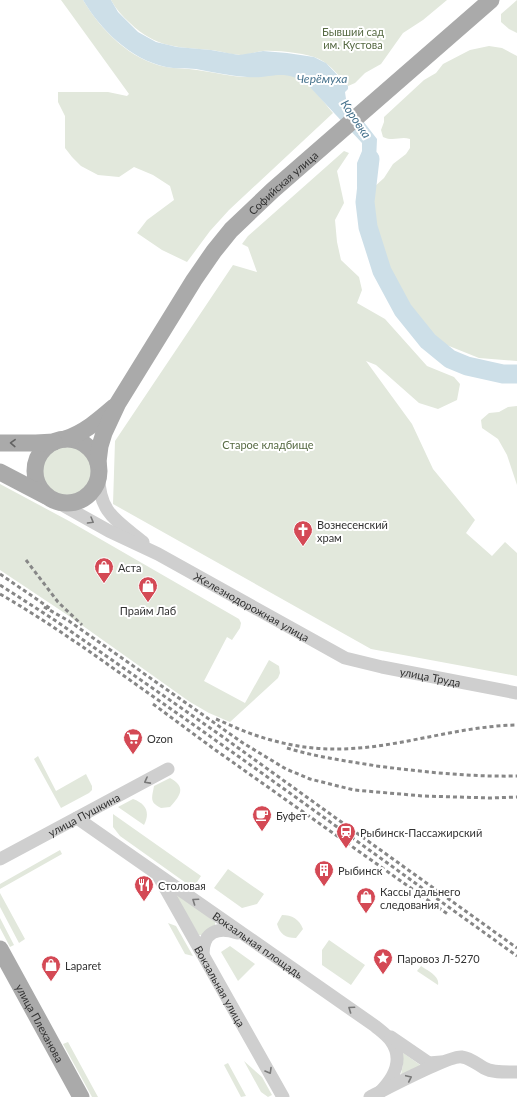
<svg xmlns="http://www.w3.org/2000/svg" width="517" height="1097" font-family="Lato,sans-serif">
<style>
.green{fill:#e2e8dc}
.water{fill:#cddfe8}
.lines{fill:none;stroke-linecap:round;stroke-linejoin:round}
.river{stroke:#cddfe8;stroke-width:19}
.minor{stroke:#cfcfcf;stroke-width:13}
.major{stroke:#aaa;stroke-width:17}
.rail{stroke:#878787;stroke-width:3;stroke-dasharray:4 3;stroke-linecap:butt}
.oneway{stroke:#626262}
.oneway2{stroke:#797979}
.labels{text-anchor:middle;dominant-baseline:central;stroke-width:4;stroke-linejoin:round;paint-order:stroke}
.park-label{font-size:11px;fill:#566a43;stroke:#fff}
.street-label{font-size:11px;fill:#323232;stroke:#fff}
.poi-label{font-size:11px;fill:#323232;stroke:#fff;text-anchor:start}
.water-label{font-size:12px;font-style:italic;fill:#47738d;stroke:#fff}
</style>
<rect width="100%" height="100%" fill="#fff"/>
<path class="green" d="M61,0H83C101,30 130,60 166,67C176,69 186,68 197,70C213,72 231,77 248,77C262,78 280,71 293,76C310,82 322,100 333,113L229,210L210,231L187,262L162,250L137,233L147,220L174,200L170,186L153,175L134,167L119,177L98,175L81,166L72,157L65,148V116L58,102V92H108L127,96L129,94Z
M111,0H447L423,20L403,33L381,64L365,73L355,83L348,86C340,77 331,65 319,59C306,53 277,50 262,51C256,52 247,55 241,55C232,55 221,51 211,50C177,47 156,48 130,23C122,16 116,9 111,0Z
M517,0V33L509,29L501,22V14Z
M489,46L502,48L517,56V361L479,358L444,344L413,314L397,288L383,260L371,212L373,188L384,178L393,164L406,154L410,148V139C400,136 394,142 383,137L381,130L384,122V117L424,80L436,73L443,64L470,50Z
M344,151L349,153L337,171L344,203L335,220L337,242L341,260L359,277L362,290L357,303L385,319L427,366L454,377L460,384L457,400L438,409L419,403L376,365L366,361L412,424L433,469L475,520L466,533L492,556L505,542L517,553V676L371,649L113,504L115,441L233,265L257,272L248,247L242,244L248,236Z
M517,406V485L507,455L498,439L482,428L481,420L489,413L499,412L508,407Z
M43 471a24 24 0 1 1 48 0a24 24 0 1 1-48 0Z
M0,484L69,521L239,619L241,623L240,628L232,640L227,637L204,681L245,703L269,660L279,666L280,673L278,678L230,722L209,713L190,702L69,616L0,570Z
M38,756L56,791L86,774L92,786V790L89,793L61,808L34,759Z
M170,778C187,787 180,796 170,807L161,808C149,802 152,798 154,786Z
M133,799C147,804 150,813 144,825L118,807Z
M113,814L201,876L193,888L120,836L113,827Z
M60,850L62,854L0,889V884Z
M228,869L264,894L257,904L242,908L214,888Z
M168,885L215,922V926L203,935H199Z
M0,893L25,939L19,943L0,907Z
M282,915C292,915 299,919 303,929L296,938C285,938 280,934 277,924Z
M0,918L14,945L10,947L0,928Z
M168,923L176,926L193,956L185,954Z
M329,940L365,965L351,985L322,965V950Z
M230,946L255,964L238,981L221,952Z
M421,966C428,971 440,976 438,985L417,971Z
M68,1042L98,1097H92L63,1044Z
M399,1050L423,1067L401,1075L403,1064Z
M244,1061L262,1077L272,1095L268,1097L261,1092Z
M228,1063L246,1096L241,1097L224,1065Z"/>
<path class="water" d="M83,0H111L118,12L138,32L156,42L177,47L211,50L239,55L263,51L287,53L314,57L326,63L348,86V89L345,92L346,99L377,139L375,183L357,188V163L362,151V143L308,85C283,67 274,79 247,77C230,76 213,72 196,69C186,68 175,69 166,67C130,59 101,30 83,0Z"/>
<g class="lines">
<path class="river" d="M370,159L365,202L368,227L382,271L403,310L428,341L450,359L467,366L503,374H517"/>
<g class="minor">
<path d="M99,474C98,512 116,520 143,542"/>
<path id="s1" d="M57,502L109,531L158,554L345,658L382,667L517,693"/>
<path id="s2" d="M77,818L375,1026C381,1031 387,1035 391,1041C404,1059 394,1078 380,1092"/>
<path id="s3" d="M0,859L168,769"/>
<path id="s4" d="M159,877L283,1097"/>
<path d="M203,954C203,932 218,926 237,933"/>
<path d="M391,1037L429,1063L441,1062"/>
<path d="M370,1097C384,1090 450,1055 462,1057C470,1058 477,1064 484,1068C493,1073 506,1072 517,1072"/>
</g>
<g class="major">
<circle cx="67" cy="471" r="32"/>
<path d="M65,439C84,433 99,420 114,407"/>
<path d="M0,443H36L54,442"/>
<path id="s5" d="M98,462L100,446L104,433L118,403L194,280L214,251L231,230L273,190L491,0"/>
<path d="M0,472L46,496"/>
<path id="s6" d="M0,949L81,1097"/>
</g>
<path class="rail" d="M26,560L58,602L82,625
M0,574L51,609
M0,585L53,619L223,737L517,948
M0,594C59,628 115,670 171,709C287,790 402,874 517,956
M44,607L69,621L243,743L286,769L310,779L354,790L423,796L491,798L517,797
M153,704L214,749L449,915
M216,719C228,724 240,730 252,734C277,743 306,749 333,749C394,750 455,726 517,725
M287,748C316,757 347,761 377,766C424,772 470,777 517,776"/>
</g>
<defs><path id="oneway-chevron" d="M-2-3.5L2.5 0L-2 3.5" fill="none" stroke-width="1.6" stroke-linecap="round" stroke-linejoin="round"/></defs>
<use class="oneway" href="#oneway-chevron" transform="translate(13 443) rotate(-178)"/>
<g class="oneway2">
<use href="#oneway-chevron" transform="translate(91 521) rotate(30)"/>
<use href="#oneway-chevron" transform="translate(147 781) rotate(152)"/>
<use href="#oneway-chevron" transform="translate(195 901) rotate(-145)"/>
<use href="#oneway-chevron" transform="translate(351 1009) rotate(-145)"/>
<use href="#oneway-chevron" transform="translate(269 1071) rotate(60)"/>
<use href="#oneway-chevron" transform="translate(409 1078) rotate(-25)"/>
</g>
<defs>
<symbol id="church-pin" viewBox="-11 -11 22 30"><path d="M0 17L-7.5 6A9.5 9.5 0 1 1 7.5 6Z" fill="#d44955" stroke="#fff"/><path d="M-1.2-6h2.4v3.5h3.3v2.4h-3.3V6h-2.4V-.1h-3.3v-2.4h3.3Z" fill="#fff"/></symbol>
<symbol id="shop-pin" viewBox="-11 -11 22 30"><path d="M0 17L-7.5 6A9.5 9.5 0 1 1 7.5 6Z" fill="#d44955" stroke="#fff"/><path d="M-5-2.5h2.3a2.7 3.5 0 0 1 5.4 0H5L5.5 6h-11ZM-1.5-2.5h3a1.5 2.3 0 0 0-3 0Z" fill="#fff"/></symbol>
<symbol id="supermarket-pin" viewBox="-11 -11 22 30"><path d="M0 17L-7.5 6A9.5 9.5 0 1 1 7.5 6Z" fill="#d44955" stroke="#fff"/><path d="M-6-5.5h2.5l.6 2H6L4.5 2H-2.5L-4.4-4H-6ZM-1.5 3.2a1.3 1.3 0 1 0 .1 0ZM3 3.2a1.3 1.3 0 1 0 .1 0Z" fill="#fff"/></symbol>
<symbol id="cafe-pin" viewBox="-11 -11 22 30"><path d="M0 17L-7.5 6A9.5 9.5 0 1 1 7.5 6Z" fill="#d44955" stroke="#fff"/><path d="M-5.5-4.5H6V0H3Q3 3.5 0 3.5H-2.5Q-5.5 3.5-5.5 0ZM3-3.2v2h1.7v-2ZM-6 4.5H4V6H-6Z" fill="#fff"/></symbol>
<symbol id="station-pin" viewBox="-11 -11 22 30"><path d="M0 17L-7.5 6A9.5 9.5 0 1 1 7.5 6Z" fill="#d44955" stroke="#fff"/><path d="M-3-6H3Q5-6 5-4V2Q5 4 3 4L4.5 6H3L1.5 4h-3L-3 6H-4.5L-3 4Q-5 4-5 2V-4Q-5-6-3-6ZM-3.5-4v3h7v-3ZM-3.5 1v1.5H-2V1ZM2 1v1.5H3.5V1Z" fill="#fff"/></symbol>
<symbol id="building-pin" viewBox="-11 -11 22 30"><path d="M0 17L-7.5 6A9.5 9.5 0 1 1 7.5 6Z" fill="#d44955" stroke="#fff"/><path d="M-4-6H4V6H1V3H-1V6H-4ZM-2.5-4.3h1.7v1.8h-1.7ZM.8-4.3h1.7v1.8H.8ZM-2.5-1h1.7V.8h-1.7ZM.8-1h1.7V.8H.8Z" fill="#fff"/></symbol>
<symbol id="restaurant-pin" viewBox="-11 -11 22 30"><path d="M0 17L-7.5 6A9.5 9.5 0 1 1 7.5 6Z" fill="#d44955" stroke="#fff"/><path d="M-5-6h1v4h1v-4h1v4h1v-4h1v5L-1.5 .5V6h-2V.5L-5-1ZM5-6V6H3V1.5H1.5Q1.5-4 5-6Z" fill="#fff"/></symbol>
<symbol id="sight-pin" viewBox="-11 -11 22 30"><path d="M0 17L-7.5 6A9.5 9.5 0 1 1 7.5 6Z" fill="#d44955" stroke="#fff"/><path d="M0-6L1.8-2.2L6-1.7L2.9 1.2L3.7 5.4L0 3.3L-3.7 5.4L-2.9 1.2L-6-1.7L-1.8-2.2Z" fill="#fff"/></symbol>
</defs>
<g fill-rule="evenodd">
<use href="#church-pin" x="292" y="519" width="22" height="30"/>
<use href="#shop-pin" x="93" y="556" width="22" height="30"/>
<use href="#shop-pin" x="137" y="575" width="22" height="30"/>
<use href="#supermarket-pin" x="122" y="727" width="22" height="30"/>
<use href="#cafe-pin" x="251" y="804" width="22" height="30"/>
<use href="#station-pin" x="335" y="821" width="22" height="30"/>
<use href="#building-pin" x="313" y="859" width="22" height="30"/>
<use href="#restaurant-pin" x="133" y="874" width="22" height="30"/>
<use href="#shop-pin" x="355" y="886" width="22" height="30"/>
<use href="#sight-pin" x="372" y="947" width="22" height="30"/>
<use href="#shop-pin" x="40" y="954" width="22" height="30"/>
</g>
<g class="labels">
<g class="park-label">
<text x="353" y="31">Бывший сад<tspan x="353" dy="13">им. Кустова</tspan></text>
<text x="268" y="444">Старое кладбище</text>
</g>
<g class="street-label">
<text stroke="none"><textPath href="#s5" startOffset="340">Софийская улица</textPath></text>
<text stroke="none"><textPath href="#s1" startOffset="221">Железнодорожная улица</textPath></text>
<text stroke="none"><textPath href="#s1" startOffset="415">улица Труда</textPath></text>
<text stroke="none"><textPath href="#s3" startOffset="95">улица Пушкина</textPath></text>
<text stroke="none"><textPath href="#s2" startOffset="221">Вокзальная площадь</textPath></text>
<text stroke="none"><textPath href="#s4" startOffset="125">Вокзальная улица</textPath></text>
<text stroke="none"><textPath href="#s6" startOffset="84">улица Плеханова</textPath></text>
</g>
<g class="poi-label">
<text x="317" y="524">Вознесенский<tspan x="317" dy="13">храм</tspan></text>
<text x="118" y="567">Аста</text>
<text x="148" y="610" text-anchor="middle">Прайм Лаб</text>
<text x="147" y="738">Ozon</text>
<text x="276" y="815">Буфет</text>
<text x="360" y="832">Рыбинск-Пассажирский</text>
<text x="338" y="870">Рыбинск</text>
<text x="158" y="885">Столовая</text>
<text x="380" y="891">Кассы дальнего<tspan x="380" dy="13">следования</tspan></text>
<text x="397" y="958">Паровоз Л-5270</text>
<text x="65" y="965">Laparet</text>
</g>
<g class="water-label">
<text x="322" y="78">Черёмуха</text>
<text transform="translate(356 119) rotate(56)">Коровка</text>
</g>
</g>
</svg>
